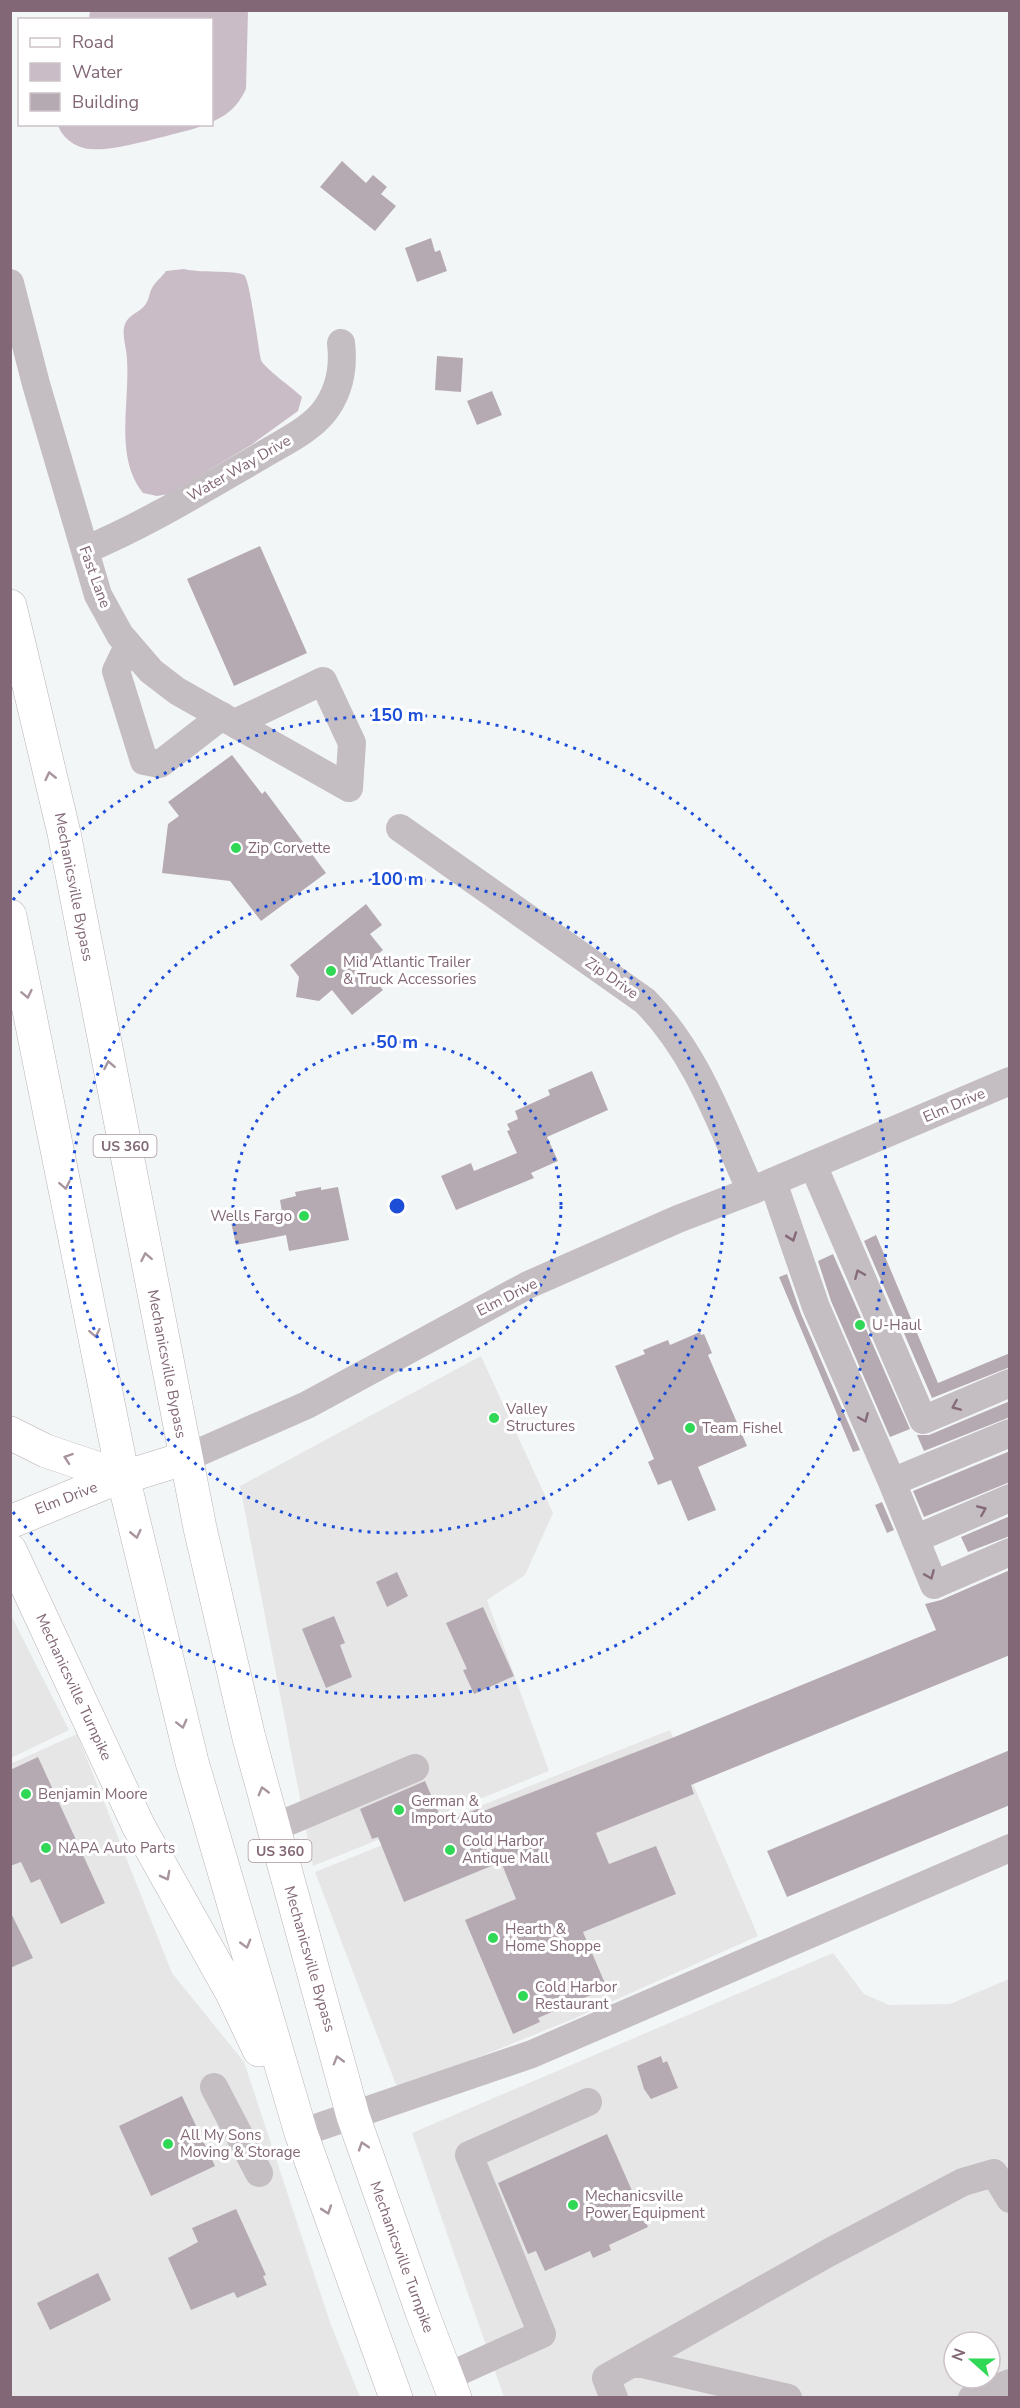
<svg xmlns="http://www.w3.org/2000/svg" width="1020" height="2408" font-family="'Nunito Sans',sans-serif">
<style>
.built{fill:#e6e6e7;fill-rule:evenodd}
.water{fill:#cabcc7}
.building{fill:#b6aab2}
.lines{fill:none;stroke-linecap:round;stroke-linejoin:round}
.major-casing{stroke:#b9b0b5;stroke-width:34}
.highway-casing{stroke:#b9b2b6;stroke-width:34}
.minor{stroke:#c4bdc1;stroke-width:28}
.major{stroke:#fff;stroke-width:33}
.highway{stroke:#fff;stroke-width:33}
.oneway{stroke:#a8959f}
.oneway2{stroke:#856b7a}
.ring{fill:none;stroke:#1d4ed8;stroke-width:3;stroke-dasharray:3 6}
.poi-dot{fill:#30d856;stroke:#fff;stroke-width:2}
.labels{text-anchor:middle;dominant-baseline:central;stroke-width:6;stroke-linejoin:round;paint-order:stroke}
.shield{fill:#fff;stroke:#a8959f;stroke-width:1.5}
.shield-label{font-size:14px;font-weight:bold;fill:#826776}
.street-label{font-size:15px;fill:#826776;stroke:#fff}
.poi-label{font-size:15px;fill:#826776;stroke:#fff;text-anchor:start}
.centre{fill:#1d4ed8;stroke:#fff;stroke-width:3}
.ring-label{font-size:18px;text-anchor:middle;font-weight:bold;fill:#1d4ed8;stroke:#fff;stroke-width:6;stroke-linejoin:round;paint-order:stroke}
</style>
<rect width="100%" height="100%" fill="#f3f6f6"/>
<path class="built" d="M481,1356L553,1513L525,1575L487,1600L549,1771L313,1866L240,1486Z
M10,1613L69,1730L11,1758H10Z
M670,1730L758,1936L573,2019L398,2090L315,1872Z
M77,1734L172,1973L244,2062L331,2325L360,2397H11L10,1764Z
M833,1953L864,1994L889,2005L950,2004L1009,1979V2397H504L412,2133ZM954,2342H990V2378H954Z"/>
<path class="water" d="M90,11H248L246,89C237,107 229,114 212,122V20L89,19Z
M58,125L59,124L205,125L193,129C168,135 114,152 90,149C76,148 62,138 58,125Z
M184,269C197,273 237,270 244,275C250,279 258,347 261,360C263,367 294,389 302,397L298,411L251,445L169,494L157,496L143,493C114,456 130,404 127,360C127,349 121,334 125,324C129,314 139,313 145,305C149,301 149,293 152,288C155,282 162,277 166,271Z"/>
<path class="building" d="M342,161L366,183L373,175L387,187L381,194L396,206L375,231L320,187Z
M431,238L435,252L440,250L447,271L417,282L405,248Z
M437,356L463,358L461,392L435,390Z
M492,391L502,415L477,425L467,401Z
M260,546L307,653L234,686L187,579Z
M232,755L262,794L265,791L326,873L261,921L230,881L162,873L168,824L179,816L168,802Z
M366,904L382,925L370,934L383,950L363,966L383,990L352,1015L332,990L319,1001L296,997L299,977L290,965Z
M592,1071L608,1110L547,1137L558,1161L531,1173L534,1178L456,1210L441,1176L471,1163L474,1171L517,1153L507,1131L510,1130L507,1124L518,1119L515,1111L550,1095L548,1090Z
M321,1187V1190L338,1187L349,1240L289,1251L286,1235L236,1245L231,1222L282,1212L280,1200L296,1196L295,1192Z
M876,1235L938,1383L1010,1353V1367L932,1398L864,1241Z
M833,1254L910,1429L890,1437L831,1301L818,1261Z
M787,1274L801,1314L860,1450L853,1452L779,1277Z
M700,1332L701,1335L704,1334L712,1353L708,1355L747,1446L698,1467L716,1510L688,1521L671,1480L658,1485L648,1462L654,1459L615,1366L645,1354L643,1350L668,1340L670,1345Z
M1010,1401V1417L924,1451L917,1435H929Z
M1010,1451V1482L924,1517L913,1491Z
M882,1502L894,1530L887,1533L875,1505Z
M1010,1516V1536L968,1552L961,1537Z
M1010,1570V1655L691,1785L694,1794L596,1833L609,1864L656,1846L676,1894L583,1932L607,1988L538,2018L540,2022L513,2034L465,1920L516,1899L501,1862L404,1902L378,1837L372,1839L360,1809L425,1781L443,1823L480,1808L481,1812L672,1738L936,1630L925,1604L941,1600Z
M397,1572L408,1596L387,1607L376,1582Z
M483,1607L514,1676L474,1694L463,1670L467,1669L446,1623Z
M334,1616L345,1643L340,1645L352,1677L326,1688L302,1629Z
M1010,1750V1805L787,1897L767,1851Z
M38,1757L105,1903L61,1924L40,1879L31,1883L21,1862L10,1866V1770Z
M10,1911L33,1958L10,1968Z
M661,2056L663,2063L667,2061L678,2088L651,2099L644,2089L637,2066Z
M182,2096L215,2166L151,2196L119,2126Z
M607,2134L648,2227L609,2245L611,2250L593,2258L590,2251L545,2271L536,2251L528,2254L498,2183Z
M236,2209L266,2275L263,2276L267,2285L237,2298L234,2292L191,2310L168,2258L198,2242L192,2228Z
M98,2273L111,2300L50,2330L37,2303Z"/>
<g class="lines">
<defs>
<path id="major" d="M10,1433L46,1451L123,1477
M10,1522L102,1484L186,1458
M10,1550L138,1825"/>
<path id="highway" d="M10,606L64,833L200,1528L249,1738L353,2116L422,2312L455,2398
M10,916L123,1477L192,1762L301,2133L396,2398
M138,1825L232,1993L259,2050"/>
</defs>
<use href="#major" class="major-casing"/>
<use href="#highway" class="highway-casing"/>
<path class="minor" d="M10,283L36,384L98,595L120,635L151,671L177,691L349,788L352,743L323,681L235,723
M85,550C145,525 202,490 259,457C280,444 307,432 323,413C339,393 344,368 341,343
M128,646L116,671L144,761L160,764L222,716
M400,828L645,1001C697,1053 721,1125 751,1191
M813,1165L923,1420L1010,1383
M773,1182L816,1307L892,1482L1010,1433
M186,1458L307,1405L528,1285L678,1219L751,1191L1010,1081
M892,1482L934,1585L1010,1552
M915,1539L1010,1498
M273,1828L415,1768
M214,2087L259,2173
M301,2133L532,2054L1010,1848
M634,2362L788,2398
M447,2377L542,2334L469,2155L588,2102
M614,2398L606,2378L830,2252L963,2182L994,2173L1010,2199
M972,2398L1010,2383"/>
<use href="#major" class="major"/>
<use href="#highway" class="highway"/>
</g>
<defs><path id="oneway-chevron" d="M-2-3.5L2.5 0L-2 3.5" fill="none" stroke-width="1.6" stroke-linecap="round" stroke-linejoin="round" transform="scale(1.5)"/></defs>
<g class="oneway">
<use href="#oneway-chevron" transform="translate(50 776) rotate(-103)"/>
<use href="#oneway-chevron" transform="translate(27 994) rotate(78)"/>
<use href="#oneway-chevron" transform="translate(109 1065) rotate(-101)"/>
<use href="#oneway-chevron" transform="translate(65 1185) rotate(79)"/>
<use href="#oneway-chevron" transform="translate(146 1257) rotate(-101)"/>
<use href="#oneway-chevron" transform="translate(95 1333) rotate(79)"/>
<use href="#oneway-chevron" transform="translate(68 1458) rotate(-161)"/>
<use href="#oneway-chevron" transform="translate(136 1534) rotate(77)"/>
<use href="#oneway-chevron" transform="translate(182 1724) rotate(76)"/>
<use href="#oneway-chevron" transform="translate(263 1791) rotate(-105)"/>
<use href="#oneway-chevron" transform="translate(166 1876) rotate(62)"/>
<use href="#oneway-chevron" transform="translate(246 1944) rotate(74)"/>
<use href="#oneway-chevron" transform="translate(338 2060) rotate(-106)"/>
<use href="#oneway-chevron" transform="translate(363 2146) rotate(-108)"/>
<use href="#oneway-chevron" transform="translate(327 2210) rotate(71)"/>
</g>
<g class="oneway2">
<use href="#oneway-chevron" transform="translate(792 1237) rotate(71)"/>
<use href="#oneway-chevron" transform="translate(859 1274) rotate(-113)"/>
<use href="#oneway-chevron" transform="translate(956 1406) rotate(157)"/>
<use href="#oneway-chevron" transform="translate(864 1418) rotate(67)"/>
<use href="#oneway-chevron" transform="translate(982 1510) rotate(-23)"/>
<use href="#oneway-chevron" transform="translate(930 1575) rotate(67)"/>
</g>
<g class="ring">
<circle cx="397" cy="1206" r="164"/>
<circle cx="397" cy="1206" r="327"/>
<path d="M13 900A491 491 0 1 1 13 1512"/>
</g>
<g class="poi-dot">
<circle cx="236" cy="848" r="6"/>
<circle cx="331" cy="971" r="6"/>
<circle cx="304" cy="1216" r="6"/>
<circle cx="860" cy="1325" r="6"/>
<circle cx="494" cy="1418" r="6"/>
<circle cx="690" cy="1428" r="6"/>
<circle cx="26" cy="1794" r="6"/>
<circle cx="399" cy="1810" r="6"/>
<circle cx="46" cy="1848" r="6"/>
<circle cx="450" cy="1850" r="6"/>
<circle cx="493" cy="1938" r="6"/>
<circle cx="523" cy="1996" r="6"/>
<circle cx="168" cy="2144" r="6"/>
<circle cx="573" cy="2205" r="6"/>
</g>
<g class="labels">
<g class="shield">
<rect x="93.5" y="1135" width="63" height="22" rx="4.5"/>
<rect x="248.5" y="1840" width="63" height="22" rx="4.5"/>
</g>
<g class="shield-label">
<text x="125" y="1146">US 360</text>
<text x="280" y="1851">US 360</text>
</g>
<g class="street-label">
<text transform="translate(239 468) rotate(-30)">Water Way Drive</text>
<text transform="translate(95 577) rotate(70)">Fast Lane</text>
<text transform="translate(74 887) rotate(79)">Mechanicsville Bypass</text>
<text transform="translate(612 978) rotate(35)">Zip Drive</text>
<text transform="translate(954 1105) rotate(-23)">Elm Drive</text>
<text transform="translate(507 1297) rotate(-27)">Elm Drive</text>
<text transform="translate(167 1364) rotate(79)">Mechanicsville Bypass</text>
<text transform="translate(66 1498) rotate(-21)">Elm Drive</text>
<text transform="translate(74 1687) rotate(65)">Mechanicsville Turnpike</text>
<text transform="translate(310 1959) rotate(74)">Mechanicsville Bypass</text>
<text transform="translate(402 2257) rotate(70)">Mechanicsville Turnpike</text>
</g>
<g class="poi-label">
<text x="248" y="848">Zip Corvette</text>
<text x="343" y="962">Mid Atlantic Trailer<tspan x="343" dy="17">&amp; Truck Accessories</tspan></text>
<text x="292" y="1216" text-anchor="end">Wells Fargo</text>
<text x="872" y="1325">U-Haul</text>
<text x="506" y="1409">Valley<tspan x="506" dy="17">Structures</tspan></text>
<text x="702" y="1428">Team Fishel</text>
<text x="38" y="1794">Benjamin Moore</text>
<text x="411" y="1801">German &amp;<tspan x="411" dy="17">Import Auto</tspan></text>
<text x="462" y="1841">Cold Harbor<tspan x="462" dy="17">Antique Mall</tspan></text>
<text x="58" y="1848">NAPA Auto Parts</text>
<text x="505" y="1929">Hearth &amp;<tspan x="505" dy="17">Home Shoppe</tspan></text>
<text x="535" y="1987">Cold Harbor<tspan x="535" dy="17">Restaurant</tspan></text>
<text x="180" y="2135">All My Sons<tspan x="180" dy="17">Moving &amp; Storage</tspan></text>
<text x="585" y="2196">Mechanicsville<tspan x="585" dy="17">Power Equipment</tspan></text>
</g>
</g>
<circle cx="397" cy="1206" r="9" class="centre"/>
<g class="ring-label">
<text x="397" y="721">150 m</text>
<text x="397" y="885">100 m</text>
<text x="397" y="1048">50 m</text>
</g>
<rect width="1020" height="2408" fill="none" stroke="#826776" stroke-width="24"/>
<rect x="18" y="18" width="195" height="108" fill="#ffffff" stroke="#cdc2c8" stroke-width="1.5"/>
<rect x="30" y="38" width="30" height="9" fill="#ffffff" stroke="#cdc2c8" stroke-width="1.5"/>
<text x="72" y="48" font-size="18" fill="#826776">Road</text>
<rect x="30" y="63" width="30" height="18" fill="#cabcc7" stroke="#cdc2c8" stroke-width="1.5"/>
<text x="72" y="78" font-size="18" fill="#826776">Water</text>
<rect x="30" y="93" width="30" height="18" fill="#b6aab2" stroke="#cdc2c8" stroke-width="1.5"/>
<text x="72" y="108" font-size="18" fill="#826776">Building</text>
<g transform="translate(972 2360) rotate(291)"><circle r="28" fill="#ffffff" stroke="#cdc2c8" stroke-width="1.5"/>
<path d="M0-4.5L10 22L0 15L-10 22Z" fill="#30d856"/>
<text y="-9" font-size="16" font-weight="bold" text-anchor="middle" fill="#826776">N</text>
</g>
</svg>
